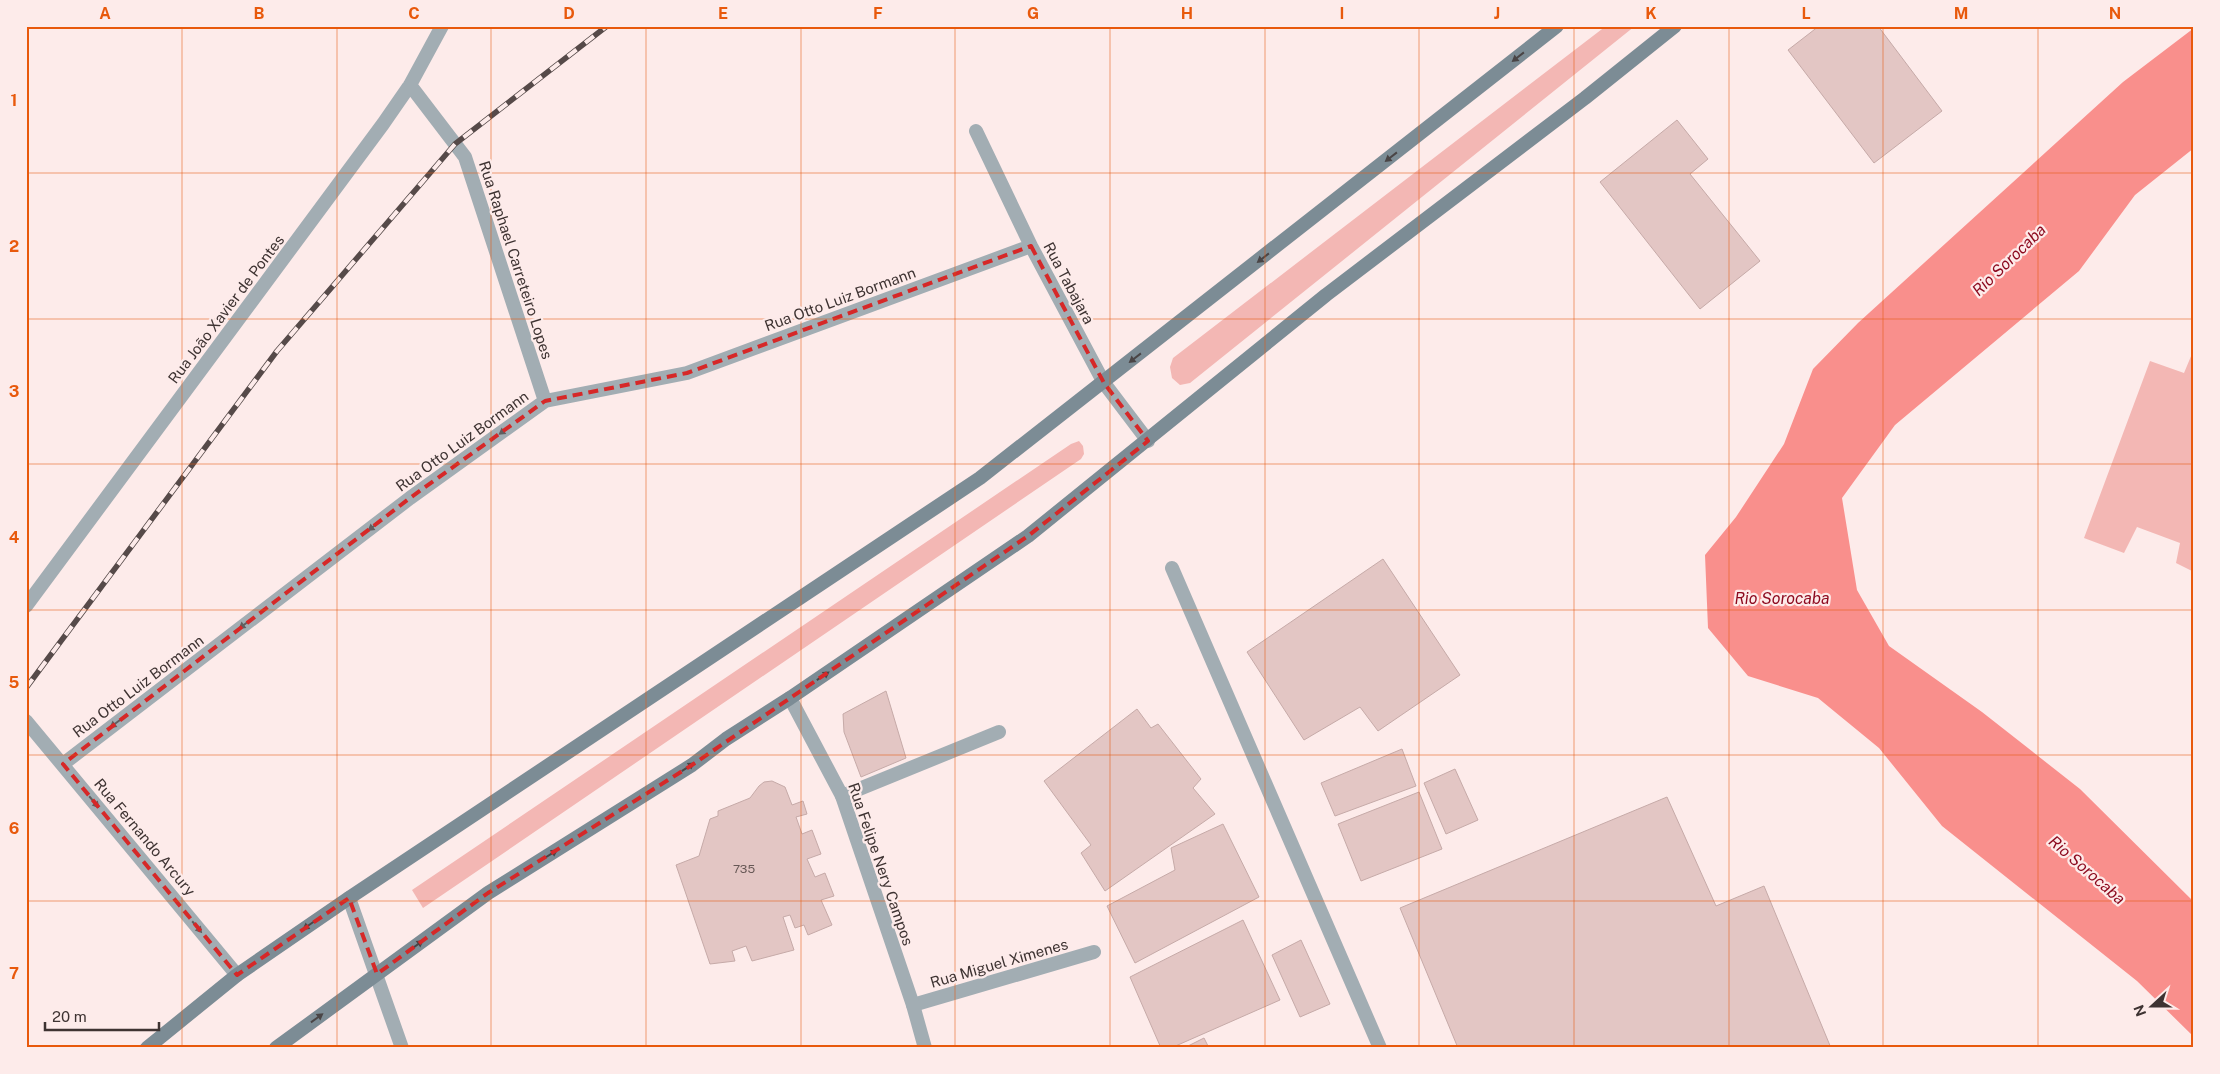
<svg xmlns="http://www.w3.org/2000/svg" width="2220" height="1074" font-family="'Public Sans',sans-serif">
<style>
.green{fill:#f3b7b4}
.water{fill:#f98f8c}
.building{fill:#e3c6c4;stroke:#c6aaa8}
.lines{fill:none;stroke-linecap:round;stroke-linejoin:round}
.service{stroke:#a2adb3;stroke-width:14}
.minor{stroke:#a2adb3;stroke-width:14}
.secondary{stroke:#7c8c95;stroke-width:14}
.rail-casing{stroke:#564a49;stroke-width:5.5}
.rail{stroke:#fdebea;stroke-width:4;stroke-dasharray:11;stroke-linecap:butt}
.oneway{fill:#4a4546}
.oneway2{fill:#615e5f}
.marked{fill:none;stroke:#d62828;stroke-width:4;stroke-dasharray:10 6;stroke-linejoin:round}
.grid{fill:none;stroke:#e8590c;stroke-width:1;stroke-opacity:0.55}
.labels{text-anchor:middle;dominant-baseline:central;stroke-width:4.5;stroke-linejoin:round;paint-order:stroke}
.number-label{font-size:12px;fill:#675856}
.street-label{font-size:15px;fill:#3e3332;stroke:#fdebea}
.water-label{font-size:16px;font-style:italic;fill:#8c091e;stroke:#fdebea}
.neatline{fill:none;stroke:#e8590c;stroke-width:2}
.grid-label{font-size:16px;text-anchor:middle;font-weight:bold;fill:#e8590c}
</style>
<rect width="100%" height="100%" fill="#fdebea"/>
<path class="green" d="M1606,26H1635L1190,383L1180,385L1172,378L1170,367L1173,358Z
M2194,349V572L2176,563L2180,543L2137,527L2124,553L2084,538L2150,361L2184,373Z
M1079,441L1083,446L1084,454L1081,459L423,908L412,890L1071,444Z"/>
<path class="water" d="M2194,28V148L2135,195L2079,271L1895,425L1842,498L1857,590L1889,646L1982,712L2080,789L2194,902V1037L2137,981L1942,826L1879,748L1818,698L1748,676L1708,628L1705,555L1736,517L1784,444L1813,369L1858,323L2123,82Z"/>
<path class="building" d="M1819,26H1878L1942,111L1874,163L1788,50Z
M1677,120L1708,159L1690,174L1760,261L1700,309L1600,182Z
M1383,559L1460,675L1378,731L1360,707L1304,740L1247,652Z
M886,691L906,758L861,777L844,732L843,714Z
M1137,709L1151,728L1158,724L1201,779L1193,788L1215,814L1105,891L1081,853L1091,845L1044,781Z
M1402,749L1416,786L1335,816L1321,783Z
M1455,769L1478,820L1446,834L1424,783Z
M772,781L785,787L792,805L803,801L807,814L796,817L802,834L812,830L821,854L807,859L815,877L825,873L834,896L821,900L832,925L808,935L804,925L795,928L790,915L783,917L794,950L752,961L746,946L732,951L735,961L710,964L676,865L699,856L710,819L718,816V811L750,798L759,786L764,782Z
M1419,792L1442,849L1361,881L1338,824Z
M1667,797L1716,906L1764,886L1831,1048H1458L1400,908Z
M1223,824L1259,897L1135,963L1107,906L1175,870L1171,848Z
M1243,920L1280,1000L1171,1048H1161L1130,977Z
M1301,940L1330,1004L1300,1017L1272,955Z
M1204,1038L1209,1048H1184Z"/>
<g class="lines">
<path class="service" d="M1172,568L1380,1048
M842,796L999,732
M913,1005L1094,952"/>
<path class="minor" d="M410,85L465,157L545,401
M976,131L1031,246L1104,383L1148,441
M26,606L383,124L410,85L442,26
M790,698L842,796L913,1005L925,1048
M26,721L237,975
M63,764L410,498L545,401L687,373L1031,246
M349,898L402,1048"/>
<path class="secondary" d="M147,1048L237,975L349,898L980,478L1557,26
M276,1048L488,893L692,765L726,739L790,698L1028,536L1326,295L1585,98L1675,26"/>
<defs>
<path id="rail" d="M26,688L277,351L455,144L607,26"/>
</defs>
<use href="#rail" class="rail-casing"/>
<use href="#rail" class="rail"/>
</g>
<defs><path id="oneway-solid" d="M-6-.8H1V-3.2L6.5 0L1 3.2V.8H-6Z" transform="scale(1.25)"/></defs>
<g class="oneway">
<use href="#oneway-solid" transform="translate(1518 57) rotate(142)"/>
<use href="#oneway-solid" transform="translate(1391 157) rotate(142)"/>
<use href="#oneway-solid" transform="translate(1263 258) rotate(142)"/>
<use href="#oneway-solid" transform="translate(1135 358) rotate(142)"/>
<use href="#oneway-solid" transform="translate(823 676) rotate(-34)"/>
<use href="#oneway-solid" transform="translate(688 767) rotate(-34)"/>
<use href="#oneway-solid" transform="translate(551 854) rotate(-32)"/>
<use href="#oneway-solid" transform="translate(309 925) rotate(145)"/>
<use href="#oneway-solid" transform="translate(417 945) rotate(-36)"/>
<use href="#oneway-solid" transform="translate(317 1018) rotate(-36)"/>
</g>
<g class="oneway2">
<use href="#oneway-solid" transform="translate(505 430) rotate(144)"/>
<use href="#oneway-solid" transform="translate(374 526) rotate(143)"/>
<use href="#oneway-solid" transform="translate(245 624) rotate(143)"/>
<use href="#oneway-solid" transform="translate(116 723) rotate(143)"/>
<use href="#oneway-solid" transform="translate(94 802) rotate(50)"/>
<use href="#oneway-solid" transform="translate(197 927) rotate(50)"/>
</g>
<path class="marked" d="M1031,246L1104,383L1148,441L1028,536L692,765L488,893L377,974L349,898L237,975L63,764L410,498L545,401L687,373Z"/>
<path class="grid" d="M182,26V1048M337,26V1048M491,26V1048M646,26V1048M801,26V1048M955,26V1048M1110,26V1048M1265,26V1048M1419,26V1048M1574,26V1048M1729,26V1048M1883,26V1048M2038,26V1048M26,173H2194M26,319H2194M26,464H2194M26,610H2194M26,755H2194M26,901H2194"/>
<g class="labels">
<g class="number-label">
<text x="744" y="869">735</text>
</g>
<g class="street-label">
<text transform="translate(516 260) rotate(72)">Rua Raphael Carreteiro Lopes</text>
<text transform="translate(1069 283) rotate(62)">Rua Tabajara</text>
<text transform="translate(840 299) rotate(-20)">Rua Otto Luiz Bormann</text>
<text transform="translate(226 309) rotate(-53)">Rua João Xavier de Pontes</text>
<text transform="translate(462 441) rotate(-36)">Rua Otto Luiz Bormann</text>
<text transform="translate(138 686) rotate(-37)">Rua Otto Luiz Bormann</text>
<text transform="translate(145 837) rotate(50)">Rua Fernando Arcury</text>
<text transform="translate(881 864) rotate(71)">Rua Felipe Nery Campos</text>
<text transform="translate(999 963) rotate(-16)">Rua Miguel Ximenes</text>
</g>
<g class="water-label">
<text transform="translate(2009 260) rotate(-44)">Rio Sorocaba</text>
<text x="1782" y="598">Rio Sorocaba</text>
<text transform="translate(2087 870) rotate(41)">Rio Sorocaba</text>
</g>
</g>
<rect width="2220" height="1074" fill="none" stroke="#fdebea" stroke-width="55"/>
<g transform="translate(2152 1006) rotate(249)" stroke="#fdebea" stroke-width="4" paint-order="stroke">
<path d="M0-4L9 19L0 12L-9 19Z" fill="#3e3332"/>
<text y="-8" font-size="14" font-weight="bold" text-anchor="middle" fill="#3e3332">N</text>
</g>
<path d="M45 1022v8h114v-8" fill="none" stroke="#3e3332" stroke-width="2.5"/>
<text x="52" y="1022" font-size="15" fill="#3e3332" stroke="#fdebea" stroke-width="4" paint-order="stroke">20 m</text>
<rect x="28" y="28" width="2164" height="1018" class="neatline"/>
<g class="grid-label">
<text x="105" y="19">A</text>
<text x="259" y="19">B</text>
<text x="414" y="19">C</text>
<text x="569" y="19">D</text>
<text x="723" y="19">E</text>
<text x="878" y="19">F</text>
<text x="1033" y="19">G</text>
<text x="1187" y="19">H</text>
<text x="1342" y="19">I</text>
<text x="1497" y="19">J</text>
<text x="1651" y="19">K</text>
<text x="1806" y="19">L</text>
<text x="1961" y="19">M</text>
<text x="2115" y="19">N</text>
<text x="14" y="106">1</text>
<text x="14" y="252">2</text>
<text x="14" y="397">3</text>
<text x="14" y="543">4</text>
<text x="14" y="688">5</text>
<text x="14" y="834">6</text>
<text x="14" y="979">7</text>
</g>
</svg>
